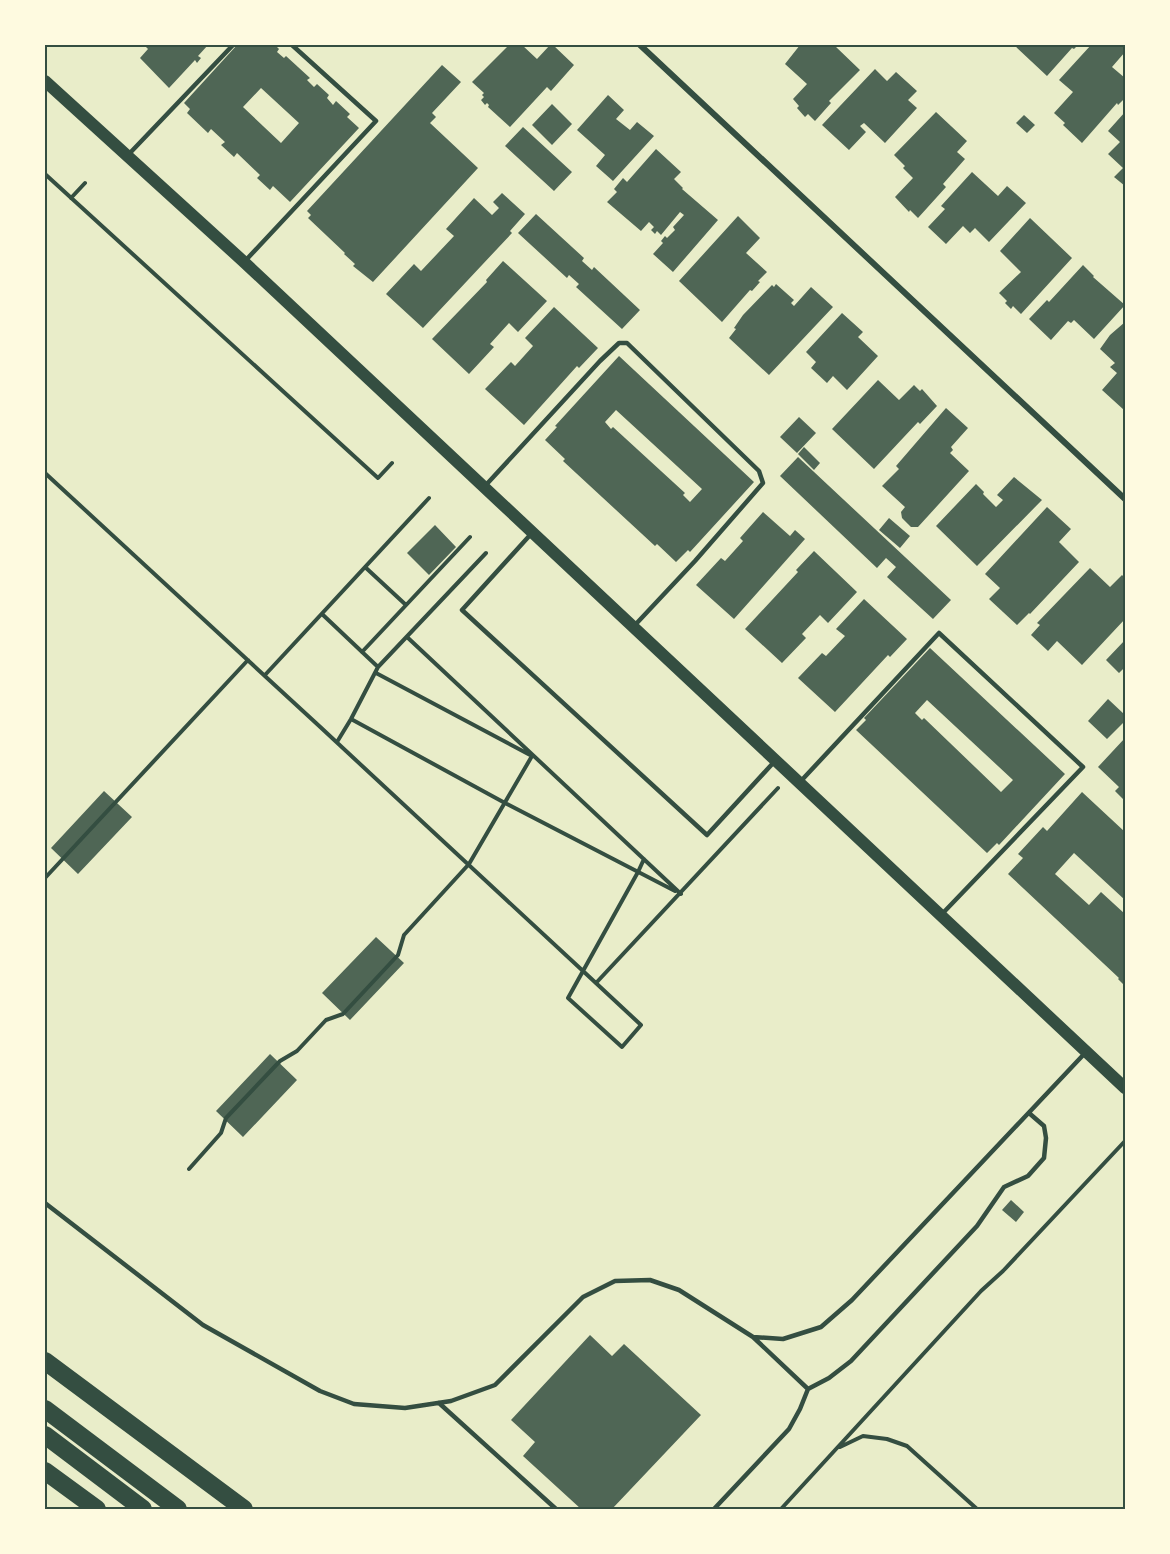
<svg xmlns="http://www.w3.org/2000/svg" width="1170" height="1554" font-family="Lato,sans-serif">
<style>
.building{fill:#4f6655;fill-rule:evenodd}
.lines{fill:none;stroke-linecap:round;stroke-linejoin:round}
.path{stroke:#344e41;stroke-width:4}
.service{stroke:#344e41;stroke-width:4.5}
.minor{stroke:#344e41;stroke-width:6}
.secondary{stroke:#344e41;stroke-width:12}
.motorway{stroke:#344e41;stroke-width:18}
.neatline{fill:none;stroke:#344e41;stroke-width:2}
</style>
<rect width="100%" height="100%" fill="#e9edc9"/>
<path class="building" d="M148,45H208L198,56L201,58L197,63L195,60L169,88L140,58L148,49L146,47Z
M237,45H275L279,49L277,52L284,58L286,56L310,78L307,80L314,87L317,84L329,95L327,98L333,105L336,101L350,114L347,117L359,128L290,202L273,186L270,190L257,178L260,175L237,153L234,157L221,145L225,142L211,129L208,133L187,113L190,109L184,103ZM261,88L299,123L281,143L243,107Z
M509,45H522L537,59L550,45H553L574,65L551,91L547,87L510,127L488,107L489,105L487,103L485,105L481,100L484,97L482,95L484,93L472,82Z
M800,45H836L835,46L860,70L829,101L831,103L815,121L808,114L805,117L797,108L799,106L793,99L807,84L785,64Z
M1014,45H1078L1074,49L1072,48L1047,76Z
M1091,45H1121L1125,49V52L1112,67L1125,78V98L1118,105L1117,103L1082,143L1063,125L1065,123L1054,113L1073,92L1059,80Z
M442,65L461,82L432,113L436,117L430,123L478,168L373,282L353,266L355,264L344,254L345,253L308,218L311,215L307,211Z
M875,69L887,81L896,72L917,91L908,100L917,108L885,143L864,123L860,126L866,132L849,150L822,125Z
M608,95L624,110L616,119L630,130L637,122L654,136L613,181L596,166L605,155L577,130Z
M552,104L572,124L552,145L532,125Z
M936,112L967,141L957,152L965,159L943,184L946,187L918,218L910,210L909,212L895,197L913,178L903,168L905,166L894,155Z
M1125,112V186L1114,177L1123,168L1108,154L1120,142L1108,131Z
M1024,115L1035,125L1027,133L1016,123Z
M523,127L572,172L554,191L505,146Z
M656,149L681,172L674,179L683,188L682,189L718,220L673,272L653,254L663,243L661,241L665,236L667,238L675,230L673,227L684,215L680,212L661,235L657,231L655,234L651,230L654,227L649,222L641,231L607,202L617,192L614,189L623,178L627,182Z
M972,172L998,196L1007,186L1026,203L989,242L975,228L970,233L963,226L946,244L928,227L945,209L941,206Z
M502,193L525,214L510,231L512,233L423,328L386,294L414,264L421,271L454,236L446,229L474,198L492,215L499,208L493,202Z
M536,214L584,258L582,261L592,270L594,267L640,310L622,329L576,287L579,284L569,275L567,278L518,233Z
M738,216L760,238L746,253L767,272L758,281L760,282L752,291L750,290L722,322L679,281Z
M1030,218L1072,258L1021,314L1013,306L1011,309L1005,303L1007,301L999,293L1021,272L1000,251Z
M503,261L547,301L518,332L509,323L490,344L494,347L469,374L432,339L487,282L486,280Z
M1083,265L1094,276L1093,277L1125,305L1094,339L1074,320L1071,323L1068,321L1051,340L1029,319L1047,300L1049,302Z
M776,284L794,300L791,303L794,306L811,287L833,307L769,375L729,338L736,329L734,328L743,315L772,285L774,287Z
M554,307L598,348L579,368L577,366L524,425L485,389L511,362L515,366L533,346L525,338Z
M842,313L863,332L858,337L878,356L847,390L833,376L827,383L811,368L816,362L806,352Z
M1125,322V409L1124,410L1102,390L1117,373L1110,367L1115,363L1100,349L1110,335Z
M619,356L754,482L690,552L688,550L676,562L657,544L655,546L563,461L565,459L545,440L557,427L555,426ZM616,410L702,489L690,502L683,495L685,493L613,427L611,429L605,422Z
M878,380L899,400L914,385L920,391L922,389L937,406L920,424L918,422L874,469L832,429Z
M946,408L968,428L951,447L953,450L950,453L969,471L918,527H911L902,518L901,512L905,507L882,486L899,469L896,466Z
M799,417L816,433L797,453L780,437Z
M804,447L820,463L814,470L798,454Z
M798,457L951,600L933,619L887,577L896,567L886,558L877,568L780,476Z
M1014,477L1042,500L977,566L936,526L976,484L984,492L983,494L996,507L1003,500L997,495Z
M1047,507L1071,529L1059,542L1079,562L1030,614L1029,613L1017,625L989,599L1000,588L985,574Z
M763,512L790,536L795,530L805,539L734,619L696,585L721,558L725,561L743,541L740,538Z
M889,518L910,536L900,548L879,530Z
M435,525L456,547L429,575L407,553Z
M814,551L857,592L828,623L820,615L802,634L806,638L782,663L745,629L798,572L796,570Z
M1090,568L1110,587L1122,575L1125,578V619L1082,665L1057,641L1048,651L1031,635L1040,625L1037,623Z
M864,599L907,639L890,657L888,655L835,712L798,678L822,653L826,656L845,636L836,629Z
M1125,640V667L1119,673L1106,660Z
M930,648L1065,774L999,845L997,843L987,853L856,730L866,720L864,718ZM927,700L1013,780L1001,792L924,718L922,720L915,713Z
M1108,699L1125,715V721L1107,739L1088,721Z
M1125,738V801L1115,791L1119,787L1098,767Z
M104,791L132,817L78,874L51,848Z
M1082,792L1125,832V900L1074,853L1055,874L1089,905L1101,892L1125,914V986L1118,979L1119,978L1008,874L1023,858L1018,854L1043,827L1047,831Z
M376,937L404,963L350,1020L322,993Z
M270,1054L297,1080L243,1137L216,1111Z
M1011,1200L1024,1212L1016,1222L1002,1210Z
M590,1335L612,1356L624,1344L701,1415L612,1509H581L523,1456L535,1442L511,1420Z"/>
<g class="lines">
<path class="path" d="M45,174L378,478L392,463
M71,198L85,183
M45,473C225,639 404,804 583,971L641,1025L622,1047L568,998L638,872L644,859
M365,567L406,605
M322,614L378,667
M407,637L681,894
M362,652L470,537
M265,675L429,498
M351,719L505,803L675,891
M337,742L351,719L378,667L486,553
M45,878L248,660
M596,983L778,788
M189,1169L221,1133L226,1118L280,1061L297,1051L326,1020L343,1014L398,955L404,935L469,864L532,756L376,673
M840,1447L863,1436L887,1439L907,1446L977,1509
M781,1509L981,1291L1003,1271L1125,1141"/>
<path class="service" d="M129,154L233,45
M246,260L376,121L292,45
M485,486L600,361L619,343H627L759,471L763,483L695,561L635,625
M531,534L462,610L707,835L774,762
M800,782L939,633L1083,767L942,914
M45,1203L203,1325L320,1391L354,1404L405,1408L451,1401L495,1385L583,1297L615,1281L650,1280L679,1290L753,1337L783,1339L821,1327L852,1300L1086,1052
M753,1337L808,1389
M439,1403L556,1509
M714,1509L789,1429L800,1409L808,1389L829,1378L851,1361L977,1226L1004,1187L1028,1176L1044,1158L1046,1138L1044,1126L1029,1113"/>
<path class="minor" d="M640,45L1125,499"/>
<path class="secondary" d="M45,81L244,262L1125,1088"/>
<path class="motorway" d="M45,1361L244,1509
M45,1409L178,1509
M45,1435L143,1509
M45,1471L97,1509"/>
</g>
<rect width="1170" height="1554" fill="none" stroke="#fefae0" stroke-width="93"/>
<rect x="46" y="46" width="1078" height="1462" class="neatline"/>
</svg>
